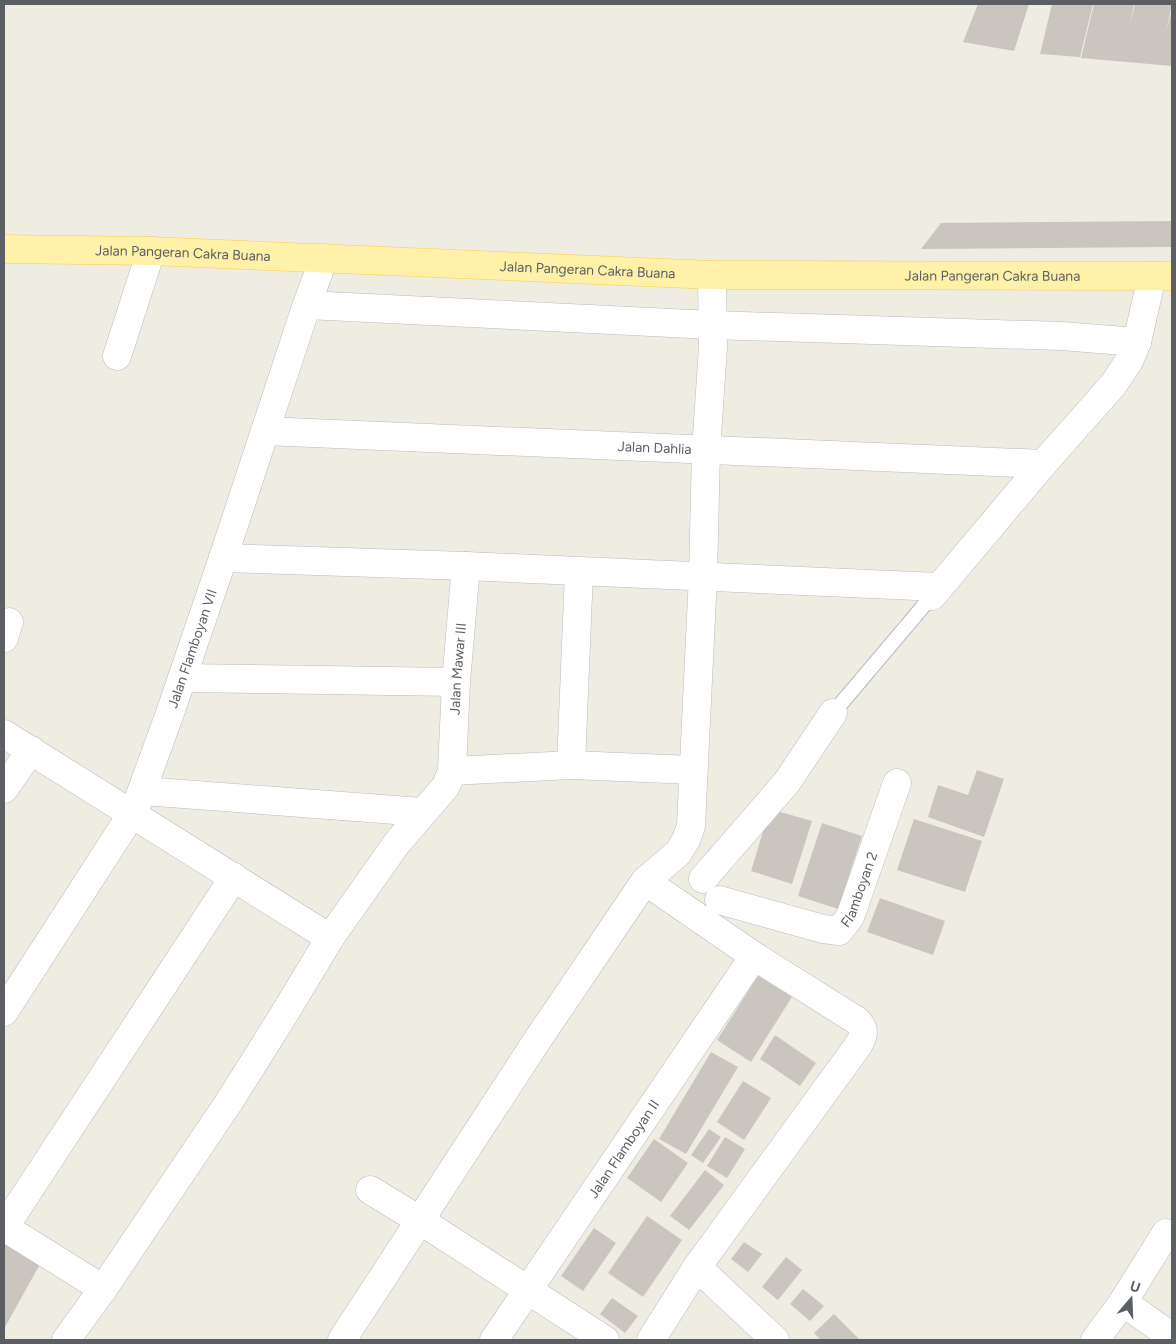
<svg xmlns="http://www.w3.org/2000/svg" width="1176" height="1344" font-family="Figtree,sans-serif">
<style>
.building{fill:#cac6bf}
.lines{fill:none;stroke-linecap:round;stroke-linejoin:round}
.lane-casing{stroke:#b8bbc0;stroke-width:16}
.street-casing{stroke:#b8bbc0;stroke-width:29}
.primary-casing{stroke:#fbcb4f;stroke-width:29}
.lane{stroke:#fff;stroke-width:14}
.street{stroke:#fff;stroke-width:28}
.primary{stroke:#fff1a7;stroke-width:28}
.labels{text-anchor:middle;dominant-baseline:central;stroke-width:4;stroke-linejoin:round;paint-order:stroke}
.street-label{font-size:14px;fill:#5b5f64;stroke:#fff}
</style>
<rect width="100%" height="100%" fill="#efece2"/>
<path class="building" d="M978,4H1029L1014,51L963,42Z
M1052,4H1093L1080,57L1040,54Z
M1094,4H1134L1130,24L1135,4H1172L1166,32L1172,9V66L1081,58Z
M1172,221V247L921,249L941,223Z
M977,770L1004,779L984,837L928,817L938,785L968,795Z
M770,809L812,821L792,884L751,871Z
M914,819L982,841L965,892L897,870Z
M822,823L862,836L838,909L798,896Z
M880,898L945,921L933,955L867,932Z
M758,976L792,997L751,1062L717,1040Z
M775,1035L816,1063L800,1086L760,1059Z
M711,1052L738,1067L686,1154L659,1139Z
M743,1081L771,1098L744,1140L717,1122Z
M709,1129L721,1137L703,1163L691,1155Z
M725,1137L745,1149L727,1178L707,1166Z
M654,1139L688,1163L661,1202L627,1178Z
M705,1170L724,1185L689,1230L670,1216Z
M647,1216L682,1240L643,1297L608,1273Z
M594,1228L616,1243L583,1291L561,1276Z
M4,1236L44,1257L4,1329Z
M744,1242L762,1254L748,1272L731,1259Z
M786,1257L802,1270L778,1300L762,1287Z
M803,1289L824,1306L810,1321L790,1304Z
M612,1298L638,1316L625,1333L600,1314Z
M834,1314L860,1340H821L814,1333Z"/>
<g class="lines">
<defs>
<path id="lane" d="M833,713L932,596"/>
<g id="street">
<path d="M307,305L712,325L1061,336L1137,342"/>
<path d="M117,356L151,251"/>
<path id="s1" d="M265,431L1043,464"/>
<path d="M223,558L466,566L939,587"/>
<path d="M932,596L1043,464L1113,385L1129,361L1137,342L1152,276"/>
<path d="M4,638L9,622"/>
<path d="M182,678L456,682"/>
<path d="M4,734L330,938"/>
<path d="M571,765L579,572"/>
<path d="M452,771L571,765L693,770"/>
<path d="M4,789L31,750"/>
<path d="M143,791L422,812"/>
<path d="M703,879L787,782L833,713"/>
<path d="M645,881L754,956L856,1020C866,1029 864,1037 857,1047L697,1267L651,1340"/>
<path id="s2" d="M719,900L823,929L839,931L850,917L897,783"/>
<path id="s3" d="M4,1012L135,809L170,713L223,558L306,307L324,258"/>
<path d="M370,1190L421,1221L605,1340"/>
<path d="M4,1227L103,1289"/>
<path d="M4,1228L234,877"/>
<path d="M697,1267L775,1340"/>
<path d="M1123,1302L1172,1337"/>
<path id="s4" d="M66,1340L103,1289L229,1102L283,1016L330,938L397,843L446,786L452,771L456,682L466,566"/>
<path d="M342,1340L536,1042L645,881L678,853L686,840L691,826L703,576L706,451L713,347L712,275"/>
<path id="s5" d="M494,1340L754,956"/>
<path d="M1095,1340L1123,1302L1166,1233"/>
</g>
<g id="primary">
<path id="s6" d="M4,249L151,251L712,275L1172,276"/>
</g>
</defs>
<use href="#lane" class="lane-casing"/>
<use href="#street" class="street-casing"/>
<use href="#primary" class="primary-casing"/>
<use href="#lane" class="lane"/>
<use href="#street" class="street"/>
<use href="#primary" class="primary"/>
</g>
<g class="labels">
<g class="street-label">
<text stroke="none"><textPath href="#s6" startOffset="179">Jalan Pangeran Cakra Buana</textPath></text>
<text stroke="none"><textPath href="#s6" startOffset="584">Jalan Pangeran Cakra Buana</textPath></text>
<text stroke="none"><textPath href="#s6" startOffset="989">Jalan Pangeran Cakra Buana</textPath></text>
<text stroke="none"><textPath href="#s1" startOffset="390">Jalan Dahlia</textPath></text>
<text stroke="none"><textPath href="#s3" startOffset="412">Jalan Flamboyan VII</textPath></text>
<text stroke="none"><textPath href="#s4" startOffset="791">Jalan Mawar III</textPath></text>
<text stroke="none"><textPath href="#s2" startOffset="171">Flamboyan 2</textPath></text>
<text stroke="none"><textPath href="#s5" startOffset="231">Jalan Flamboyan II</textPath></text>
</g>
</g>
<rect width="1176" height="1344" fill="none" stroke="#5b5f64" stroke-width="10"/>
<g transform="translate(1131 1299) rotate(19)" stroke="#ffffff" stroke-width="4" paint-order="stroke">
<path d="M0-4L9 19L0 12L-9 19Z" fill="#5b5f64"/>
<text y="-8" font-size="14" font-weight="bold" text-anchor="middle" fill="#5b5f64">U</text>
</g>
</svg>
